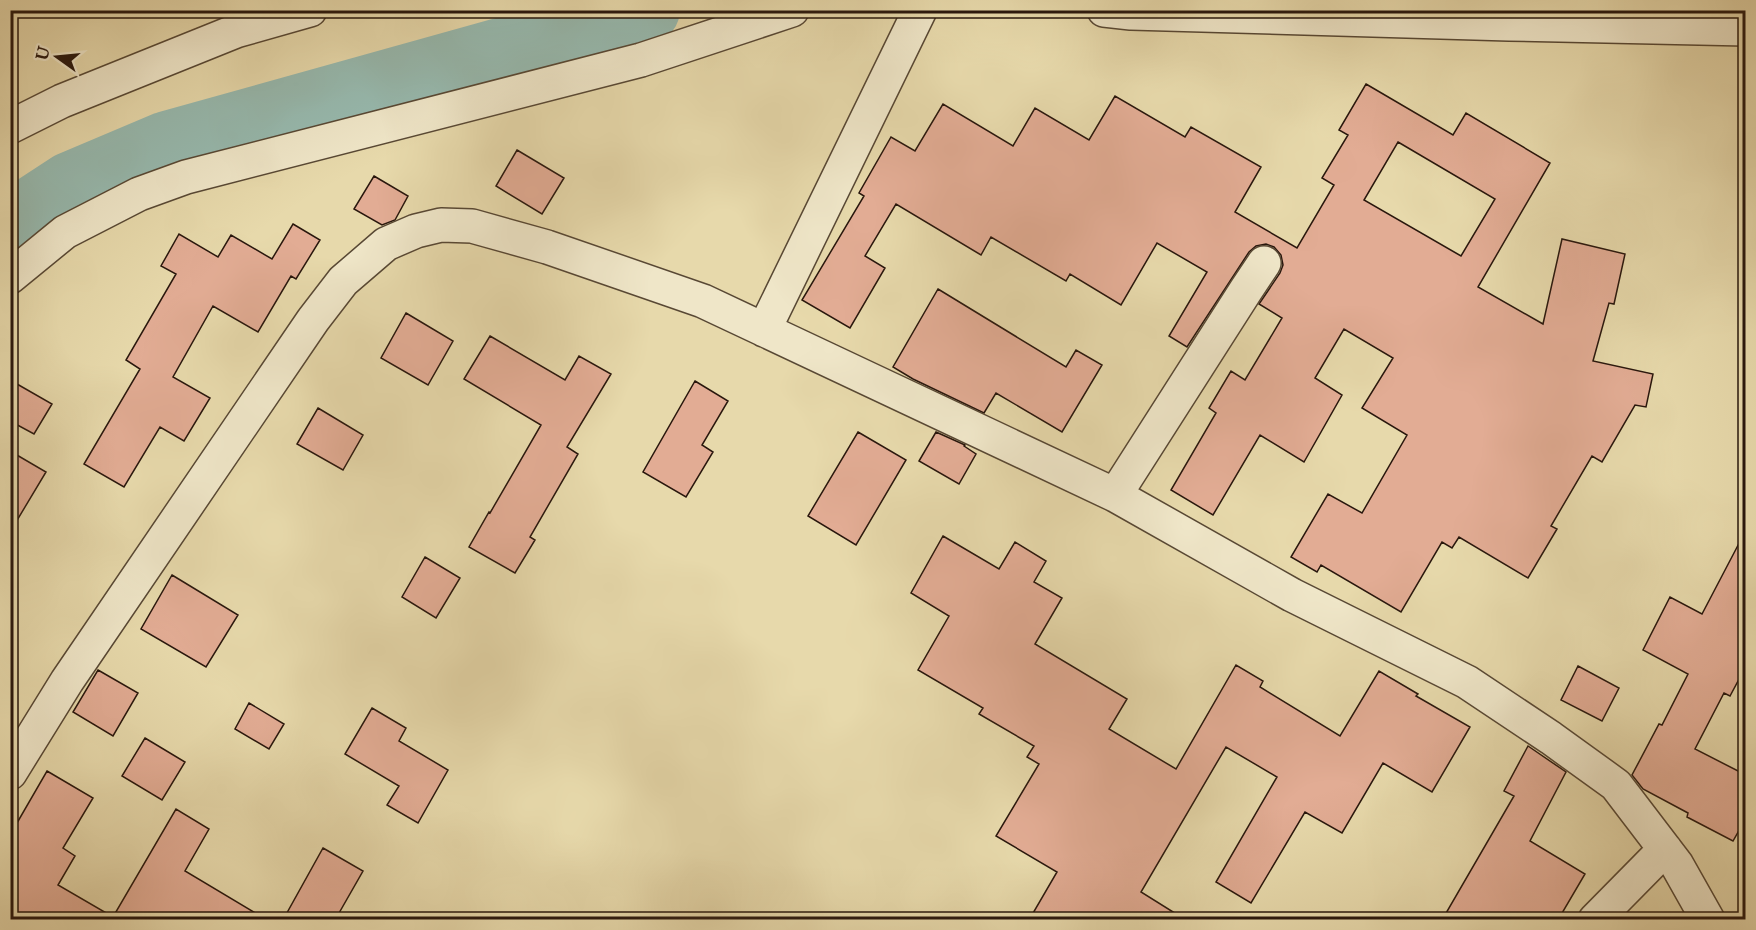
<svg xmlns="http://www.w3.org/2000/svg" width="1756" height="930" font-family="'IM FELL Double Pica',serif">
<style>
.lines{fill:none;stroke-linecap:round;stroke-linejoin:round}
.river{stroke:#97b9ae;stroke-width:66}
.building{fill:#e2ac94;stroke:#29170d;stroke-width:1.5;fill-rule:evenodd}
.minor-casing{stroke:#584834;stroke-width:36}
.tertiary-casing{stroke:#584834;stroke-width:36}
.minor{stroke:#efe6c8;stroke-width:33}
.tertiary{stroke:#efe6c8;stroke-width:33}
</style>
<rect width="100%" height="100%" fill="#e7d9ab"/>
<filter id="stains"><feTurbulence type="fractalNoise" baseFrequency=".00333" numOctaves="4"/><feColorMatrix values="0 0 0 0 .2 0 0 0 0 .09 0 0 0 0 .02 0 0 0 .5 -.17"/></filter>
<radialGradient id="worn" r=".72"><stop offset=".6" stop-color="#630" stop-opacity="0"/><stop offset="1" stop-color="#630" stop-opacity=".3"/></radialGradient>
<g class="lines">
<path class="river" d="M10,224L70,185L167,144L647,10"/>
</g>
<path class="building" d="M1366,84L1453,135L1466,113L1550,163L1478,287L1543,324L1562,239L1625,254L1614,304L1609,303L1593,361L1653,374L1646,407L1635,405L1602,462L1592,456L1551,526L1557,529L1528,578L1459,537L1452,548L1442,542L1401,612L1321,565L1317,572L1291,557L1328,494L1362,513L1407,435L1362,408L1393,358L1344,329L1315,378L1342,395L1304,462L1260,435L1213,515L1171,490L1216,413L1209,408L1231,371L1245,380L1282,318L1259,304L1280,273L1283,265L1281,255L1274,247L1266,244L1256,246L1249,252L1187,347L1169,336L1207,272L1157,243L1121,305L1070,274L1066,281L991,237L981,255L896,204L865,256L885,268L850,328L802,300L864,196L859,193L891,137L915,151L943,104L1013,146L1035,108L1089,140L1115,96L1185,137L1191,127L1261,167L1235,212L1297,248L1334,185L1322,178L1348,135L1339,130ZM1398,142L1495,199L1461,256L1364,200Z
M517,150L564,178L542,214L496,186Z
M374,176L408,196L395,220L382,225L354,209Z
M293,224L320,240L296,279L291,276L258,332L213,306L173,377L210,398L184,441L160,427L124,487L84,464L140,369L126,360L176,274L161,266L179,234L218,257L231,235L272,259Z
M938,289L1066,367L1076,350L1102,365L1062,432L996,393L984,413L913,379L893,367Z
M406,313L453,341L428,385L381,358Z
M490,336L565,380L579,356L611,374L567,447L578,454L530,537L535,540L515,573L469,547L489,512L490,513L541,425L464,379Z
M10,380L52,404L34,434L10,421Z
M695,381L728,401L702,445L713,452L686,497L643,472Z
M318,408L363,435L343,470L297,444Z
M858,432L906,460L856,545L808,516Z
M936,432L965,445L964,446L976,454L959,484L919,461Z
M10,451L46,472L10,532Z
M1746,530V666L1730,696L1724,693L1695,749L1746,775V818L1733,841L1687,817L1688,813L1643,789L1632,775L1659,724L1662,725L1688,674L1643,650L1670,597L1702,614Z
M943,536L999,569L1015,542L1046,561L1034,582L1062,598L1035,644L1127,699L1109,729L1176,769L1236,665L1263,681L1260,687L1340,736L1379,671L1418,694L1416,696L1470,727L1432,792L1383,763L1342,833L1305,812L1251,903L1216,882L1277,777L1226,747L1141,892L1186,920H1029L1057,872L996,836L1039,764L1027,757L1034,746L979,714L983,708L918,670L949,616L911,593Z
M425,557L460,578L436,618L402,597Z
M172,575L238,615L206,667L141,629Z
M1578,666L1619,688L1602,721L1561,700Z
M98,670L138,693L113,736L73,712Z
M249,703L284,724L269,749L235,729Z
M372,708L406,728L399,741L448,770L418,823L387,805L399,786L345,754Z
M145,738L185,762L162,800L122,776Z
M1528,746L1566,772L1530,841L1585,874L1558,920H1442L1514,796L1504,791Z
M47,771L93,798L63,848L75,856L58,885L113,917L176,809L209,829L185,871L267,920H10V835Z
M323,848L363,871L335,920H283Z"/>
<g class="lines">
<defs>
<path id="minor" d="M1104,10L1131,13L1509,24L1746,29
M10,277L65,232L139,194L186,177L641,60L792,10
M764,330L920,10
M1115,495L1246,290L1264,263
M10,773L67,681L313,320L343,281L386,244L416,231L441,225L472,226L547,247L703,301L1115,495L1292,595L1467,682L1551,738L1616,785L1677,865L1708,920
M1595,920L1665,849"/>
<path id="tertiary" d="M10,127L62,101L236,31L310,10"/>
</defs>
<use href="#minor" class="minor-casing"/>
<use href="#tertiary" class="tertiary-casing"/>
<use href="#minor" class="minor"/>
<use href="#tertiary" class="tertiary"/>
</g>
<rect width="1756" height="930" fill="none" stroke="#e7d9ab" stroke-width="36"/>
<rect x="12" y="12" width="1732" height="906" fill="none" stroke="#29170d" stroke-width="3"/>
<rect x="18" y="18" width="1720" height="894" fill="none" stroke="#29170d" stroke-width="1.5"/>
<g transform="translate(57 57) rotate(285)" stroke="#efe6c8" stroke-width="4.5" paint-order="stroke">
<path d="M0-4.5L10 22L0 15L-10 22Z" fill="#29170d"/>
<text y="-9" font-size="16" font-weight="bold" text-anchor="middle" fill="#29170d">U</text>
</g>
<rect width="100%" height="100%" filter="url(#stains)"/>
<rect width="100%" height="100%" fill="url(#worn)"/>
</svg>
